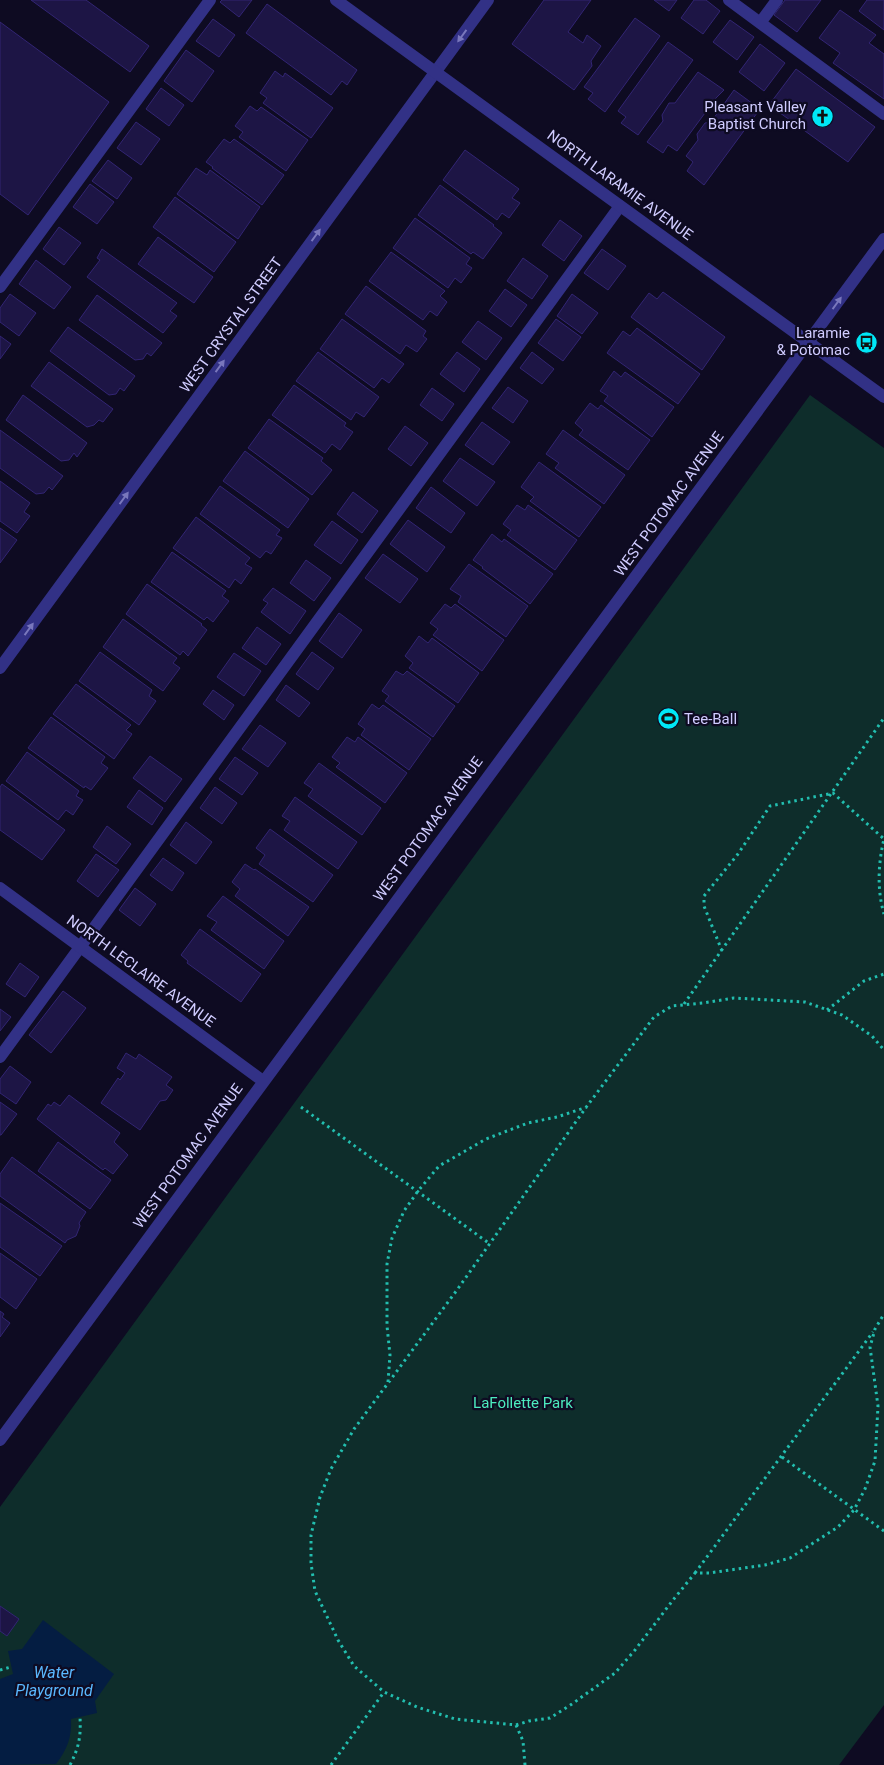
<svg xmlns="http://www.w3.org/2000/svg" width="884" height="1765" font-family="Roboto,sans-serif">
<style>
.green{fill:#0e2d2b}
.water{fill:#041d42}
.building{fill:#1d1545;stroke:#322573}
.lines{fill:none;stroke-linecap:round;stroke-linejoin:round}
.path{stroke:#22beaf;stroke-width:3;stroke-dasharray:2.5 4;stroke-linecap:butt}
.service{stroke:#323186;stroke-width:12}
.minor{stroke:#323186;stroke-width:12}
.tertiary{stroke:#323186;stroke-width:12}
.oneway{fill:#7977bc}
.labels{text-anchor:middle;dominant-baseline:central;stroke-width:4.5;stroke-linejoin:round;paint-order:stroke}
.poi-label{font-size:15px;fill:#d0ccff;stroke:#0e0b22;text-anchor:end}
.street-label{font-size:15px;fill:#d0ccff;stroke:#0e0b22}
.park-label{font-size:15px;fill:#4cebbe;stroke:#0e0b22}
.water-label{font-size:16px;font-style:italic;fill:#5ab8ff;stroke:#0e0b22}
</style>
<rect width="100%" height="100%" fill="#0e0b22"/>
<path class="green" d="M810,395L884,448V1705L839,1765H0V1507Z"/>
<path class="water" d="M43,1620L114,1674L95,1701L97,1713L71,1719C72,1737 67,1750 56,1764L0,1765V1679L13,1674L8,1651L22,1649Z"/>
<path class="building" d="M31,0H86L149,46L130,72Z
M222,0H252L239,17L220,2Z
M544,0H591L568,32L583,43L587,35L601,46L591,61L592,66L574,90L512,44Z
M654,0H677L669,11Z
M694,0H706L720,11L703,34L681,18Z
M785,0H821L797,32L774,15Z
M867,0H884V30L859,11Z
M267,4L357,70L347,85L342,81L331,95L246,33Z
M840,10L876,35L869,43L884,54V99L833,63L840,53L819,38Z
M635,18L660,36L605,112L588,99L593,93L584,87Z
M213,19L235,35L219,57L196,41Z
M730,20L754,37L737,60L713,42Z
M0,22L109,102L28,215L0,194Z
M668,42L693,60L638,135L621,123L626,117L618,111Z
M760,44L785,63L764,91L739,72Z
M186,50L214,71L192,102L164,81Z
M796,69L875,127L848,162L769,105Z
M275,71L283,77L285,73L333,108L311,138L263,103L267,98L260,93Z
M698,72L724,90L716,98L677,151L668,145L663,153L647,142L663,121L662,115L669,103H675Z
M161,88L184,105L169,126L146,109Z
M734,90L760,109L704,185L687,171L693,162L686,156L698,140L697,134L705,123L711,122Z
M250,106L257,111L261,107L308,140L286,171L239,137L243,132L235,126Z
M136,122L160,139L141,165L117,148Z
M224,139L230,143L234,139L284,175L262,205L212,168L213,167L206,162Z
M465,150L519,189L512,198L520,203L509,218L502,213L497,220L443,180Z
M108,160L132,178L117,199L92,181Z
M196,168L207,175L210,170L260,207L238,239L177,194Z
M90,184L114,202L97,224L73,207Z
M440,185L494,225L493,226L502,233L483,259L473,252L471,254L418,215Z
M175,197L236,242L214,272L153,227Z
M415,218L470,258L466,264L472,268L461,283L455,278L448,288L393,248Z
M560,220L582,236L564,261L542,245Z
M59,227L81,243L64,265L43,249Z
M158,237L213,277L194,303L138,264Z
M102,249L177,303L170,311L177,316L163,333L87,277L100,260L97,258Z
M602,249L626,266L608,290L584,273Z
M391,252L445,291L440,296L447,302L437,316L430,311L423,320L369,281Z
M523,258L548,276L532,299L507,281Z
M36,260L71,287L54,309L19,284Z
M366,286L426,331L423,336L427,339L417,352L406,345L400,354L345,314Z
M505,289L527,305L511,327L489,311Z
M663,292L725,337L702,370L631,317L649,293L657,299Z
M10,294L36,313L19,336L0,322V308Z
M572,294L598,313L582,334L557,316Z
M97,295L162,343L151,356L147,353L143,359L135,360L79,320Z
M342,319L404,364L389,383L382,378L374,388L320,349Z
M556,319L581,337L563,361L538,343Z
M478,321L502,338L486,360L462,342Z
M68,327L135,376L124,391L120,388L116,394L109,395L50,351Z
M637,328L700,374L678,404L607,353L623,331L630,336Z
M0,336L11,344L0,359Z
M318,352L379,397L364,417L356,412L351,420L296,381Z
M457,352L480,369L464,392L440,374Z
M532,352L554,369L542,384L520,368Z
M49,362L113,409L103,422L99,420L94,425L87,427L31,386Z
M614,371L621,377L625,372L674,407L652,437L604,401L608,396L600,391Z
M294,385L346,423L344,426L353,432L340,450L332,444L325,453L272,415Z
M508,387L528,401L513,423L492,408Z
M432,388L454,404L442,421L420,405Z
M23,395L87,443L77,457L74,453L69,460L61,461L6,420Z
M590,403L598,409L601,405L650,440L628,470L579,435L583,430L575,423Z
M269,419L323,458L321,461L332,470L312,495L248,448Z
M482,422L510,442L493,465L465,445Z
M405,426L428,443L411,466L388,449Z
M0,430L63,476L52,490L49,487L44,493L36,494L0,468Z
M563,430L625,475L604,504L555,468L559,463L546,454Z
M245,451L309,499L288,528L223,481Z
M460,458L495,482L477,506L443,481Z
M539,462L601,507L579,537L530,501L534,497L521,487Z
M0,481L30,503L24,512L30,516L17,533L0,521Z
M220,486L280,530L276,535L282,538L271,554L266,551L260,558L200,514Z
M431,487L465,513L451,533L416,508Z
M353,492L378,511L362,533L337,514Z
M517,505L525,510L528,505L577,540L555,570L507,535L511,530L503,524Z
M196,517L250,558L245,564L252,568L241,584L235,579L229,588L173,548Z
M408,520L445,547L427,572L390,544Z
M332,521L358,540L341,564L314,545Z
M0,528L17,540L0,563Z
M492,534L502,542L504,539L553,574L530,604L482,568L483,567L473,560Z
M172,552L226,591L222,596L229,601L213,622L207,617L204,620L151,582Z
M383,554L418,579L400,603L365,578Z
M306,560L331,578L314,601L290,583Z
M469,564L528,606L506,637L458,602L461,596L450,589Z
M147,584L202,624L201,625L207,630L188,656L183,651L180,655L126,614Z
M273,588L306,611L290,634L261,612L268,603L263,600Z
M445,604L451,608L455,604L504,640L482,671L433,635L438,629L430,623Z
M339,613L362,630L342,658L319,641Z
M123,619L177,658L173,663L180,668L163,691L103,647Z
M257,627L281,644L266,665L242,648Z
M419,636L428,643L432,638L479,673L458,703L409,668L413,663L405,656Z
M100,652L152,690L149,696L156,701L139,725L79,681Z
M312,652L334,668L318,690L296,674Z
M234,653L261,671L244,696L217,677Z
M396,671L403,675L407,671L455,706L433,737L385,701L389,696L382,691Z
M76,684L131,725L126,730L132,734L114,759L53,714Z
M286,685L310,703L299,717L276,700Z
M213,690L234,705L224,720L203,704Z
M372,704L379,709L383,705L431,739L409,770L361,735L365,729L358,724Z
M51,717L105,757L101,763L108,768L91,790L85,786L84,788L28,748Z
M260,725L286,743L268,767L242,749Z
M347,737L355,742L358,737L407,773L385,803L336,767L340,763L332,757Z
M27,752L79,791L76,796L83,800L73,815L66,810L58,820L6,781Z
M150,756L182,779L165,802L133,778Z
M235,757L258,773L242,795L219,779Z
M319,763L381,808L362,835L308,796L313,789L304,783Z
M2,784L65,830L42,860L0,830V787Z
M215,787L237,803L222,824L200,808Z
M139,790L163,808L152,825L127,807Z
M295,797L357,842L338,869L284,830L290,821L282,816Z
M186,822L212,842L196,864L170,845Z
M107,826L131,844L116,864L93,847Z
M270,829L333,875L313,902L259,864L265,855L256,848Z
M96,854L119,870L98,897L77,881Z
M163,858L184,873L172,891L150,875Z
M245,864L254,870L255,869L309,907L288,936L235,896L240,889L232,882Z
M135,888L156,904L140,926L119,910Z
M223,896L284,941L264,969L211,930L217,922L207,916Z
M200,929L261,974L241,1002L187,963L188,961L181,955Z
M20,963L39,977L25,997L6,984Z
M63,991L86,1008L51,1053L29,1035Z
M0,1009L11,1017L0,1031Z
M126,1053L136,1059L139,1054L172,1077L166,1085L173,1090L166,1100L160,1101L140,1130L101,1103L118,1078L120,1080L125,1073L117,1068Z
M10,1066L31,1082L16,1104L0,1093V1079Z
M69,1095L120,1133L114,1142L128,1155L113,1174L105,1168L103,1170L37,1119L48,1104L51,1106L54,1102L60,1106Z
M0,1102L17,1114L1,1135H0Z
M58,1142L111,1180L90,1209L38,1171Z
M12,1157L86,1212L79,1223L80,1226L76,1236L67,1240L65,1243L0,1196V1174Z
M0,1203L62,1246L40,1276L0,1247Z
M0,1253L37,1279L16,1309L0,1297Z
M0,1311L4,1314L2,1317L10,1323L0,1337Z
M0,1606L19,1619L7,1636L0,1631Z"/>
<g class="lines">
<path class="path" d="M722,951L704,906V896L738,854L770,806L833,793L884,839C878,864 877,890 884,914
M684,1004L884,718
M827,1010L864,981L884,974
M301,1107L490,1244
M388,1382L390,1355L387,1326V1264L392,1238L404,1211L418,1191L439,1166L486,1139L528,1123L557,1117L587,1107
M782,1457L884,1531
M695,1573L873,1332
M0,1670L11,1667
M516,1725L529,1721L550,1718L572,1704L615,1673L635,1650L673,1600L695,1573H709L765,1565L790,1558L838,1527L854,1510L865,1489L875,1461L878,1406L870,1347L875,1329L884,1314
M70,1765C79,1747 81,1737 80,1717
M331,1765L384,1692
M525,1765L523,1741L516,1725L455,1719L417,1707L384,1692L354,1666L338,1640L315,1591L311,1563V1535L320,1497L331,1469L354,1429L457,1290L587,1106L654,1017L672,1006L703,1003L734,998L805,1002L842,1015L872,1036L884,1050"/>
<path class="service" d="M729,0L884,114
M760,23L777,0
M0,287L210,0
M0,1057L620,206"/>
<path class="minor" d="M0,668L488,0
M0,888L263,1081
M0,1440L884,239"/>
<path class="tertiary" d="M336,0L884,397"/>
</g>
<defs><path id="oneway-solid" d="M-6-.8H1V-3.2L6.5 0L1 3.2V.8H-6Z" transform="scale(1.25)"/></defs>
<g class="oneway">
<use href="#oneway-solid" transform="translate(462 36) rotate(126)"/>
<use href="#oneway-solid" transform="translate(316 235) rotate(-54)"/>
<use href="#oneway-solid" transform="translate(837 303) rotate(-54)"/>
<use href="#oneway-solid" transform="translate(220 366) rotate(-54)"/>
<use href="#oneway-solid" transform="translate(124 498) rotate(-54)"/>
<use href="#oneway-solid" transform="translate(29 629) rotate(-54)"/>
</g>
<defs>
<symbol id="church-disc" viewBox="-11 -11 22 22"><circle r="9.5" fill="#00e7f7" stroke="#0e0b22"/><path d="M-1.2-6h2.4v3.5h3.3v2.4h-3.3V6h-2.4V-.1h-3.3v-2.4h3.3Z" fill="#111"/></symbol>
<symbol id="bus-disc" viewBox="-11 -11 22 22"><circle r="9.5" fill="#00e7f7" stroke="#0e0b22"/><path d="M-5-6H5V4H4V6H2V4H-2V6H-4V4H-5ZM-3.5-4V0h7V-4ZM-3.5 1.2v1.5H-2V1.2ZM2 1.2v1.5H3.5V1.2Z" fill="#111"/></symbol>
<symbol id="stadium-disc" viewBox="-11 -11 22 22"><circle r="9.5" fill="#00e7f7" stroke="#0e0b22"/><path d="M0-5a6.5 5 0 1 0 0 10a6.5 5 0 1 0 0-10ZM-3.5-1.8h7v3.6h-7Z" fill="#111"/></symbol>
</defs>
<g fill-rule="evenodd">
<use href="#church-disc" x="810" y="104" width="25" height="25"/>
<use href="#bus-disc" x="854" y="330" width="25" height="25"/>
<use href="#stadium-disc" x="656" y="706" width="25" height="25"/>
</g>
<g class="labels">
<g class="poi-label">
<text x="806" y="107">Pleasant Valley<tspan x="806" dy="17">Baptist Church</tspan></text>
<text x="850" y="333">Laramie<tspan x="850" dy="17">&amp; Potomac</tspan></text>
<text x="684" y="719" text-anchor="start">Tee-Ball</text>
</g>
<g class="street-label">
<text transform="translate(620 185) rotate(36)">NORTH LARAMIE AVENUE</text>
<text transform="translate(231 325) rotate(-54)">WEST CRYSTAL STREET</text>
<text transform="translate(669 504) rotate(-54)">WEST POTOMAC AVENUE</text>
<text transform="translate(428 829) rotate(-54)">WEST POTOMAC AVENUE</text>
<text transform="translate(141 971) rotate(36)">NORTH LECLAIRE AVENUE</text>
<text transform="translate(188 1156) rotate(-54)">WEST POTOMAC AVENUE</text>
</g>
<g class="park-label">
<text x="523" y="1403">LaFollette Park</text>
</g>
<g class="water-label">
<text x="54" y="1672">Water<tspan x="54" dy="18">Playground</tspan></text>
</g>
</g>
</svg>
